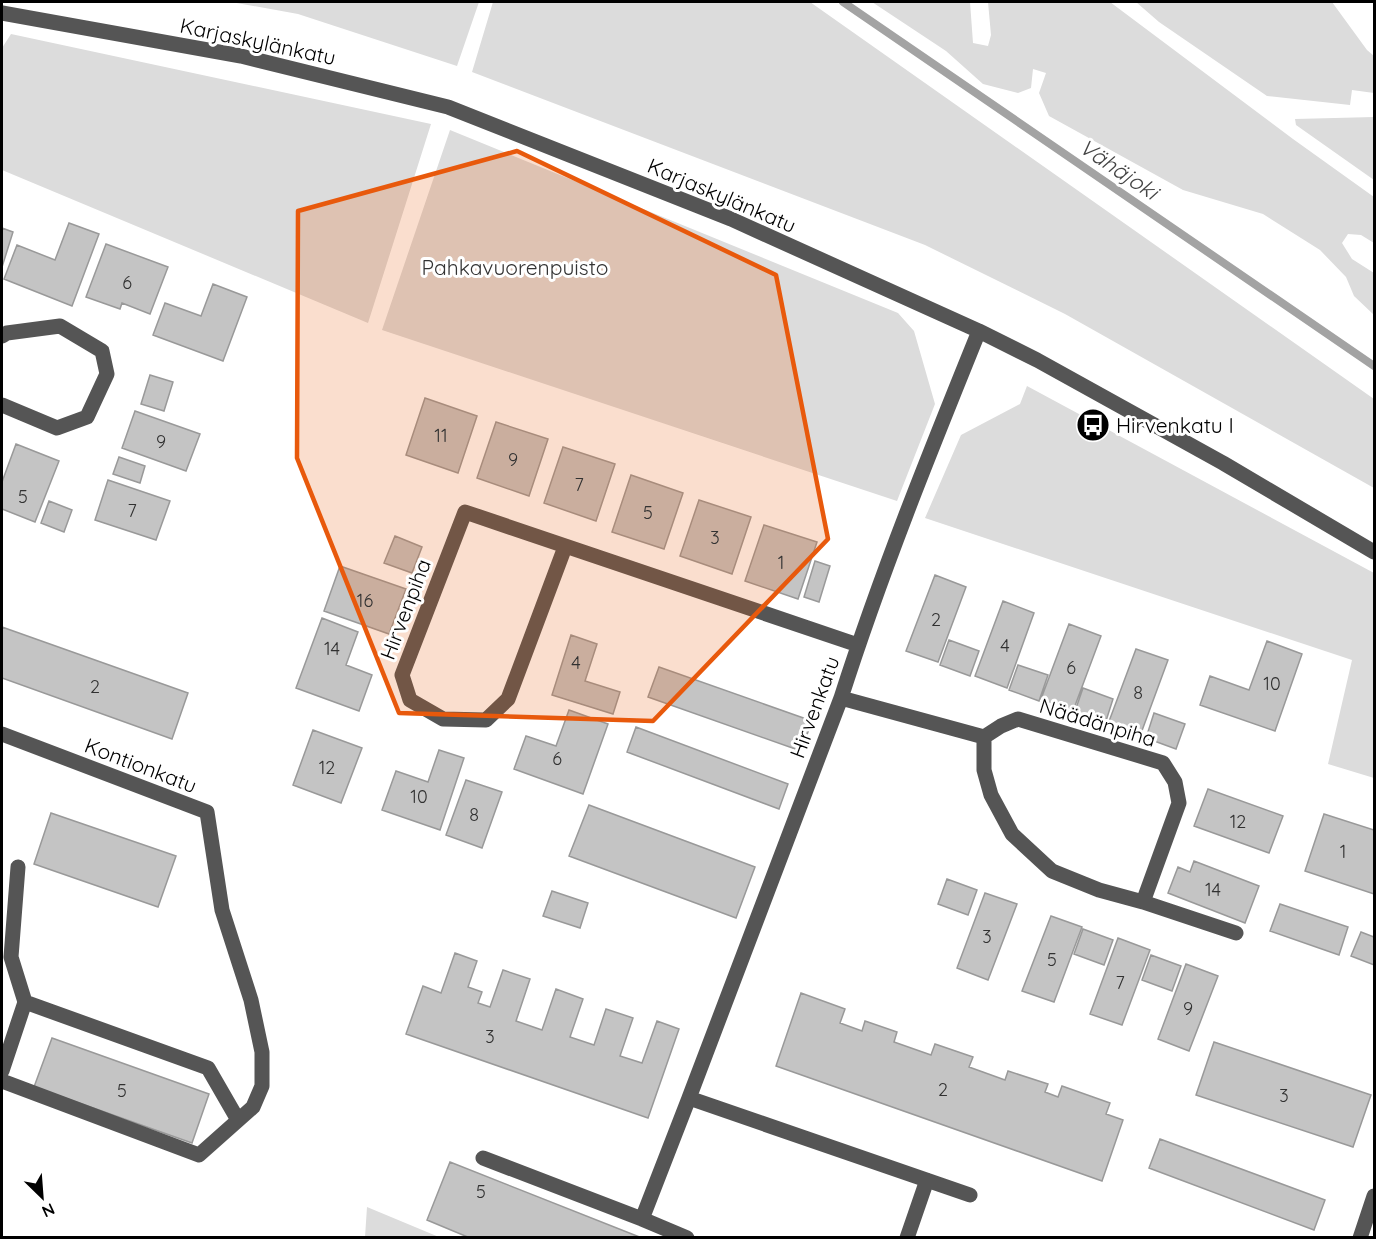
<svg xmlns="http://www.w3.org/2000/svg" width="1376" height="1239" font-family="Quicksand,sans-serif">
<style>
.green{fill:#dcdcdc}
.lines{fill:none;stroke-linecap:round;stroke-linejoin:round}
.stream{stroke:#a3a3a3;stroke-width:8}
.building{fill:#c4c4c4;stroke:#999;stroke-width:1.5}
.minor{stroke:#555;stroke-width:15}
.marked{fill:#e8590c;fill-opacity:0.2;stroke:#e8590c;stroke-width:4.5;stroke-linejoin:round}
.labels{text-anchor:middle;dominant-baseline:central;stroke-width:6;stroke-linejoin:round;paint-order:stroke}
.number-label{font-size:18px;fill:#313131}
.street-label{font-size:21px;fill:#000;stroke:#fff}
.park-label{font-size:21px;fill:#333;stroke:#fff}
.poi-label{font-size:21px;fill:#000;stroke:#fff;text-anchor:start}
.water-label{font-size:22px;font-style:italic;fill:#444;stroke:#fff}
</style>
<rect width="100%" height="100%" fill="#fff"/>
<path class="green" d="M231,2H479L457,66L298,14Z
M493,2H810L1374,399V488L1065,314L925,245L472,72Z
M872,2H970L973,43L988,46L991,35L988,2H1110L1293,139L1374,197V243L1361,235L1348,234L1342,243L1352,259L1374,273V315L1354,296L1346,277L1320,250L1263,214L1183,190L1049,116L1039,93L1046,73L1033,69L1031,88L1018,93L983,84L946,51Z
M1136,2H1332L1367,50L1374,56V93L1352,90L1350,105L1267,96L1159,22Z
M11,34L431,124L368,323L2,170V48Z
M1374,117V180L1296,125L1295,119Z
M450,130L898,313L914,331L935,404L897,501L382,330Z
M1027,386L1374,573V778L1328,764L1352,660L925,518L961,435L1020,404Z
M367,1207L439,1237H365Z"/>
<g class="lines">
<path class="stream" d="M843,2L1374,366"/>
</g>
<path class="building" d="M69,223L99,234L72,306L4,279L17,245L55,260Z
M2,228L13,232L2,267Z
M106,244L168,267L150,314L122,303L120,309L86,297Z
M213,284L247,297L223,361L153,335L165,303L201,316Z
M150,375L173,382L164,411L141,404Z
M425,398L477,416L458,473L406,455Z
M135,411L200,434L186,471L122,448Z
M496,422L548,439L529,496L477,478Z
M16,444L59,461L35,522L2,509V482Z
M563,447L615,464L596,521L544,503Z
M119,457L145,466L140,483L113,474Z
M631,475L683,493L664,549L612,532Z
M108,480L170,501L156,540L95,520Z
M699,500L751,517L732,574L680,556Z
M49,501L72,510L64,532L41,523Z
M764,525L817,542L798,599L745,581Z
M395,536L422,547L412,573L384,563Z
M815,561L830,566L819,602L804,597Z
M340,566L406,589L389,634L324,611Z
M935,575L966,587L938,662L906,651Z
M1003,601L1034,613L1007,688L975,676Z
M322,618L358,632L346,665L372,675L359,711L296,688Z
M1069,624L1101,636L1073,711L1041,699Z
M2,627L188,693L172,739L2,678Z
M571,635L597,644L585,681L620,692L613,714L552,695Z
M949,640L979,651L970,676L940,665Z
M1267,641L1302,654L1275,731L1200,705L1210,676L1249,690Z
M1136,649L1168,660L1140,736L1108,724Z
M1018,665L1048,675L1039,701L1009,690Z
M659,667L812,721L801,751L648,697Z
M1083,688L1113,699L1105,724L1074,714Z
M569,710L608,724L583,794L514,769L526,736L556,746Z
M1154,713L1185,724L1176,749L1146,738Z
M636,727L788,784L779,809L627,752Z
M313,730L362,748L341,803L293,785Z
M439,750L464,758L440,830L382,810L396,771L428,782Z
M466,780L502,792L482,848L446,835Z
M1208,789L1283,816L1269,853L1194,826Z
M589,805L755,867L736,918L569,856Z
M51,813L176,856L158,907L34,864Z
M1324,814L1374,830V894L1305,871Z
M1194,861L1259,886L1245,923L1168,893L1178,867L1190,872Z
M947,879L977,890L968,915L938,904Z
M552,891L588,903L580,928L543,916Z
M985,893L1017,904L988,980L957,968Z
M1280,904L1348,927L1339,955L1270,931Z
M1051,916L1082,927L1054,1002L1022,991Z
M1083,929L1113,940L1104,965L1074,954Z
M1361,932L1374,937V965L1351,956Z
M1118,938L1150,950L1122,1025L1090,1014Z
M455,953L477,961L468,987L482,992L478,1003L490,1007L503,970L530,979L516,1021L542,1030L556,989L583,999L570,1037L594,1045L606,1009L633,1018L620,1056L642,1063L657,1021L679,1029L648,1118L406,1034L423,986L441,993Z
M1151,955L1181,966L1172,991L1142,980Z
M1186,964L1218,976L1189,1051L1158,1039Z
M801,993L845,1009L840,1023L862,1031L865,1021L897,1032L894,1042L931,1055L935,1044L973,1057L969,1067L1005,1080L1008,1071L1048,1084L1045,1092L1058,1097L1062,1086L1110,1103L1106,1114L1123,1120L1102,1181L776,1066Z
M52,1038L209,1094L192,1143L34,1087Z
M1214,1042L1371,1095L1353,1147L1196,1095Z
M1160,1139L1325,1200L1314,1230L1149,1168Z
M450,1162L642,1238H470L427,1220Z"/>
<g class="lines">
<path class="minor" d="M2,13L241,56L448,107L731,219L979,331L1037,360L1223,463L1374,552
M2,336L7,333L60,326L102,351L107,374L87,417L57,428L2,405
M565,547L508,699L486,720L443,719L410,700L402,675L465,512L858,645
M841,698L984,737V770L991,795L1012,834L1052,871L1099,890L1143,902L1236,933
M2,734L207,812L222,910L251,1000L262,1052V1086L253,1107L199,1155L2,1081
M984,737L1001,726L1018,719L1163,763L1175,782L1179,803L1143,902
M25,1002L208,1068L238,1120
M2,1071L25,1002L11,957L18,867
M483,1158L642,1219L689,1098
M970,1195L689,1098L841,698C881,573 930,452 979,331
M642,1219L687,1238
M907,1238L927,1180
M1360,1238L1374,1196"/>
</g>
<path class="marked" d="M517,151L776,275L828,539L653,721L399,713L297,458L298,211Z"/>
<defs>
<symbol id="bus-disc" viewBox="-11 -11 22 22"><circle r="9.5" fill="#000" stroke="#fff"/><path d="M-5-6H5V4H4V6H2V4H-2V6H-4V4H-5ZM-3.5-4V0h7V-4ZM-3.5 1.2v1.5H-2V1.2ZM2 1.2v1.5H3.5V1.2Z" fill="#fff"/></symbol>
</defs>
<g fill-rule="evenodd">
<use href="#bus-disc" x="1074" y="406" width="38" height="38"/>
</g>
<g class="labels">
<g class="number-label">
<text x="127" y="282">6</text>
<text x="441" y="435">11</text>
<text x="161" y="441">9</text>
<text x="513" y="459">9</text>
<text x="579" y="484">7</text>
<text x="23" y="496">5</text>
<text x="132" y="510">7</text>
<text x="648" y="512">5</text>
<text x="715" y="537">3</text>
<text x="781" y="562">1</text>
<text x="365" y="600">16</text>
<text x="936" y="619">2</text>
<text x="1005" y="645">4</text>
<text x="332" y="648">14</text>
<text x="576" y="662">4</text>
<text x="1071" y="667">6</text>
<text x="1272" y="683">10</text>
<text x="95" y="686">2</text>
<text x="1138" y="692">8</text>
<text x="557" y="758">6</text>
<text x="327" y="767">12</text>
<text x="419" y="796">10</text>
<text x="474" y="814">8</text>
<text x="1238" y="821">12</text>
<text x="1343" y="851">1</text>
<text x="1213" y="889">14</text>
<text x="987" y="936">3</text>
<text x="1052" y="959">5</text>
<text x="1120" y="982">7</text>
<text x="1188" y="1008">9</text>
<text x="490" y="1036">3</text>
<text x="943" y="1089">2</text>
<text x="122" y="1090">5</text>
<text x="1284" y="1095">3</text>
<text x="481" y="1191">5</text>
</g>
<g class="street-label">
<text transform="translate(258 41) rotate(12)">Karjaskylänkatu</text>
<text transform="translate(722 195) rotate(23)">Karjaskylänkatu</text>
<text transform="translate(405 609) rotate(-69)">Hirvenpiha</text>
<text transform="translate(814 707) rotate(-70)">Hirvenkatu</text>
<text transform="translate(1098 722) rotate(17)">Näädänpiha</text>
<text transform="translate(141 765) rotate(21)">Kontionkatu</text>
</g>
<g class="park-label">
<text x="515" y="267">Pahkavuorenpuisto</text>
</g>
<g class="poi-label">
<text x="1116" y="425">Hirvenkatu I</text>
</g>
<g class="water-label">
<text transform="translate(1119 169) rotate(34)">Vähäjoki</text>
</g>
</g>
<rect width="1376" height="1239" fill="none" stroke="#000000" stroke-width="6"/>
<g transform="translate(42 1197) rotate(155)" stroke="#ffffff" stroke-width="4.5" paint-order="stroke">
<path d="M0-4.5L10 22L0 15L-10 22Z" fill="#000000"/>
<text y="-9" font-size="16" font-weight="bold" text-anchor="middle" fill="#000000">N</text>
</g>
</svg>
